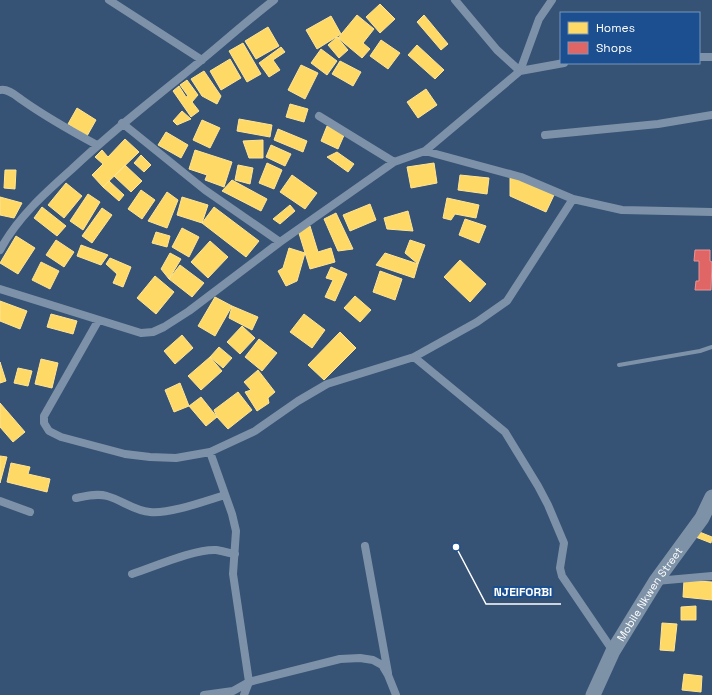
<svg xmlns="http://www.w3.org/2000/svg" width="712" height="695" font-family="'Space Grotesk',sans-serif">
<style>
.homes{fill:#ffd966;stroke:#ffe494}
.shops{fill:#e06666;stroke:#e99494}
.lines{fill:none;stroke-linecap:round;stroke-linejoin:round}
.lane{stroke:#7d92a8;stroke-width:4}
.street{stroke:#7d92a8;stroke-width:8}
.highway{stroke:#7e92a7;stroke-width:15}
.labels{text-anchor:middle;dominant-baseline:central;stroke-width:4;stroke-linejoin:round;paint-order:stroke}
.street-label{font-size:11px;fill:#fff;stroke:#1b4f8f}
.leader{fill:none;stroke:#fff;stroke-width:1.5}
.callout-dot{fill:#fff;stroke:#1b4f8f;stroke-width:1.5}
.callout-label{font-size:12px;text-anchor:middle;font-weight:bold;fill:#fff;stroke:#1b4f8f;stroke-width:4;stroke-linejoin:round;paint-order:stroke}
</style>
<rect width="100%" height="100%" fill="#365274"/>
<path class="homes" d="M380,4L395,19L380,33L366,17Z
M357,15L374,29L363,43L370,49L362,58L338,38Z
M424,15L448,44L441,50L417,22Z
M331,16L341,34L317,49L306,30Z
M268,27L279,46L256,59L245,41Z
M337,37L348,50L339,58L328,45Z
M381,40L400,53L388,69L370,56Z
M243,43L261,74L247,82L229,51Z
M417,45L444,70L435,79L408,55Z
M281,47L285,52L273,60L280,70L269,77L259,63Z
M321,49L337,61L327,75L311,63Z
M230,59L241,78L221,90L210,71Z
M340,61L361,72L353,86L332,74Z
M301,65L318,73L305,99L288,90Z
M204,71L221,96L217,104L202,96L191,79Z
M187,80L198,95L192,102L199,111L191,117L173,91L179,86L186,97L188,96L180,85Z
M426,89L437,105L418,118L407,102Z
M290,104L308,109L304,122L286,117Z
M77,108L96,120L87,136L68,124Z
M182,111L191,119L177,125L173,121Z
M239,119L272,125L270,137L237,131Z
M202,120L220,128L210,148L193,140Z
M327,126L345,133L338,149L321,141Z
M278,129L307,141L303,152L274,140Z
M166,132L188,145L181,158L158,145Z
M125,139L139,152L103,187L92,175L103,164L95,157L102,150L108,157Z
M263,140V158H249L243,141Z
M271,145L291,154L285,166L266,157Z
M195,150L232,162L224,187L205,180L207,175L189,169Z
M337,152L354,164L348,172L327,157Z
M141,155L151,165L144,172L134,163Z
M267,163L282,170L274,189L259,183Z
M434,163L437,183L411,188L407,167Z
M125,165L142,181L131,192L114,176Z
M238,165L253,168L250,184L235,180Z
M5,170H16L15,189L4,188Z
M292,175L317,193L305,209L280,192Z
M460,175L489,178L487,194L458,190Z
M510,176L554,195L546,212L510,196Z
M232,180L267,199L261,211L222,191Z
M109,181L124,195L119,201L103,187Z
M66,183L82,196L64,218L48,205Z
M141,190L155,200L142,219L128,209Z
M167,192L178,200L167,228L148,221Z
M88,194L100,202L83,230L70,221Z
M0,197L22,203L14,218L0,215Z
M182,197L208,205L202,223L177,215Z
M447,198L479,205L476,218L455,214L451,220L443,218Z
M370,204L376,220L350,231L343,215Z
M290,205L295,211L280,224L273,219Z
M42,207L66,226L57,236L34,218Z
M214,207L259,241L246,257L202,223Z
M102,208L112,215L92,243L82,236Z
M408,211L413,231L387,229L384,218Z
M336,213L353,249L338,251L324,219Z
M465,219L486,226L479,243L459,235Z
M310,226L318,252L331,248L335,262L310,269L298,230Z
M182,228L199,237L189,257L172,247Z
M156,232L170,236L167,247L152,243Z
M16,236L35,248L18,274L0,263Z
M56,240L74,252L64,267L46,255Z
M410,240L425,245L418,264L405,253Z
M210,241L228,257L208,278L191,262Z
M81,245L108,255L101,265L77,256Z
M289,248L305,253L297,281L286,286L278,271L283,268Z
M170,253L181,259L169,279L161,269Z
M385,253L418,264L414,278L376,265Z
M110,258L131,267L123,287L113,283L117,274L106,264Z
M460,260L486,284L470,302L444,277Z
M41,262L59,271L50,289L32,280Z
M180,265L204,283L192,297L169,279Z
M331,267L347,274L335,301L325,297L333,280L326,278Z
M380,271L402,279L395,300L373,292Z
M155,276L174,292L156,314L137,298Z
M355,296L371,310L360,322L344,308Z
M215,297L232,306L215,336L198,326Z
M0,301L27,311L20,329L0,321Z
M232,306L258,317L252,330L229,318Z
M51,314L77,321L73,334L47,327Z
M304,314L325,330L312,348L290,332Z
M242,326L255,338L240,354L227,342Z
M340,332L356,348L324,380L308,365Z
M182,335L193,348L175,364L164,351Z
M259,339L277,353L262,371L245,357Z
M219,347L232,358L223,368L210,357Z
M210,357L222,371L201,390L188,376Z
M41,359L58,363L52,388L35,384Z
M0,362L6,381L0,383Z
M18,368L32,371L28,386L14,383Z
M258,370L275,392L268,398L269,403L257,411L245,392L251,390L244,382Z
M180,383L189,406L174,412L165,390Z
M238,392L252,410L228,429L217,417L214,410Z
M201,397L217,417L206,426L189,406Z
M0,403L25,432L13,442L0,427Z
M0,456L7,457L0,483Z
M11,463L30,467L28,474L50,479L47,492L7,482Z
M697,531L712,537L711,543L693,536Z
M684,580L712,582V600L683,597Z
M696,606V620H681V607Z
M662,623L677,624L674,651L660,650Z
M684,674L702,676L701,692L682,690Z"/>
<path class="shops" d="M695,250H710V261L712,262L711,290H695L696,281H699V261H694Z"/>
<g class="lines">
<path class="lane" d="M619,365L700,351L712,347"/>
<path class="street" d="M109,0L202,60
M455,0L497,50L520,71L564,63
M699,57H712
M0,90C8,88 16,96 22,100C46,117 71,131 97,145
M319,116L394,162
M122,123L205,190L280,242
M545,135L658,124L712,115
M425,151L521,177L573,199L622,210L712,212
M0,250C18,217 45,193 72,169C109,134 148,103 188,71C217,48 244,23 274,0
M0,289L141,333L153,332L164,327L189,311L280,242L394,162L425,151L520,71L539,19L552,0
M98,321L44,416V423L49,431L61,437L125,454L150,457L176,458L210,452L255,431L298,401L327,384L414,357L477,322L507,301L573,199
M414,357L505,432L538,486L548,505L564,543L560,568L562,576L613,651
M210,452L232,514L236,531L233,574L249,682L244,695
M76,498C86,496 97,493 107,496C122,500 134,511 150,512C170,514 205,501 225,495
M0,501L30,512
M365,546L388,673
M132,574C154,567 194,549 216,550C222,551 229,553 235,554
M656,581L712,576
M204,695L233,691L249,682L340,659L360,658L373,660L382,665L388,675L396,695"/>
<path class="highway" id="s1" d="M593,695L613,651L656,581L702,518L712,497"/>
</g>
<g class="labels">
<g class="street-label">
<text stroke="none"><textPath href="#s1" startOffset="116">Mobile Nkwen Street</textPath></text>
</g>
</g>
<path class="leader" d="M456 547L486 604H561"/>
<circle class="callout-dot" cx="456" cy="547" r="4"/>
<g class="callout-label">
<text x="523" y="596">NJEIFORBI</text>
</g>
<rect x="560" y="12" width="140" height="52" fill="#1b4f8f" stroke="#7695bc"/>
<rect x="568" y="22" width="20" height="12" fill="#ffd966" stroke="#7695bc"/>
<text x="596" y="32" font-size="12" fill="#ffffff">Homes</text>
<rect x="568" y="42" width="20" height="12" fill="#e06666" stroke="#7695bc"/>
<text x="596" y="52" font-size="12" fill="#ffffff">Shops</text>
</svg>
